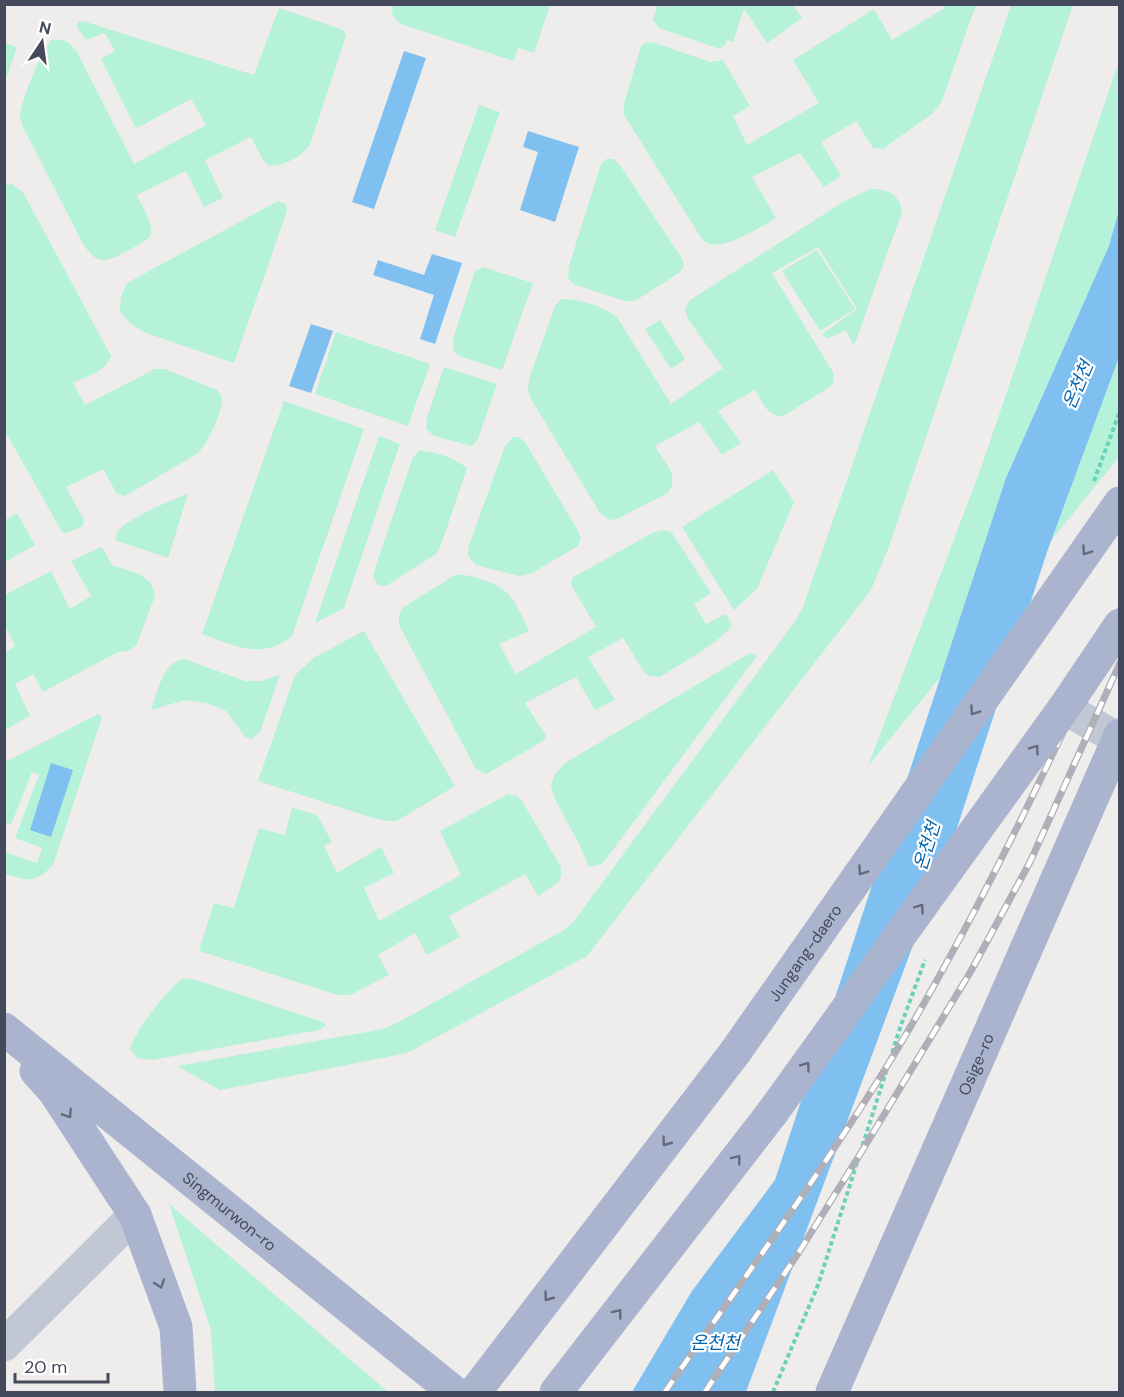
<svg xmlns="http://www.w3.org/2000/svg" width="1124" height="1397" font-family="'DM Sans','Noto Sans KR',sans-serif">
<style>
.green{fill:#b6f1da}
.water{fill:#80c0f1}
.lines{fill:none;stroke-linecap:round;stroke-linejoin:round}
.path{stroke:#6dd1b6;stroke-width:4;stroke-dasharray:4.5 3;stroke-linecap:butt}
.minor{stroke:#c1c7d5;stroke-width:33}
.major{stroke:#aab4ce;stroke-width:33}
.rail-casing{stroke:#aeafb7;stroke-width:7}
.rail{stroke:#fff;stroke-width:4.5;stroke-dasharray:14;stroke-linecap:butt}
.major-bridge{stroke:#aab4ce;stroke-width:33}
.oneway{stroke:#636a7e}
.labels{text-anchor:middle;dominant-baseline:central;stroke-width:4.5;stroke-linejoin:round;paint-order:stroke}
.street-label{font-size:16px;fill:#444a5b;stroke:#fff}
.water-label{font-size:18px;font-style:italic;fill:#0364ae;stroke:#fff}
</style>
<rect width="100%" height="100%" fill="#efedec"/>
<path class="green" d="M658,4L793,5L802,18L767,43L744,9L733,42L727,40L725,45L720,49L659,28L653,20Z
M393,5L550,4V5L534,53L518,48L514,61L401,24C394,18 390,14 393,5Z
M943,5H976L941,103L933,113L883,149L873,148L856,121L821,142L841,176L824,187L800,153L752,177L776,218C760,227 725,251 707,243C704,241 702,239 700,236L624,115V104L641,46L646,42L655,43L710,62L723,60L750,106L733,116L747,145L819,103L793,60L874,9L892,40L945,8Z
M1011,5H1073L888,549L871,590L587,956L407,1053L220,1090L177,1066L383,1029L399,1022L564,930L574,921L796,620L803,607Z
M279,8L335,27L343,30L346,36L310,145C301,157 284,166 269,166L263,160L251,137L205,160L223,198L204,207L186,171L137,195C142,207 156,225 149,238C140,244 111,262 101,260C93,258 88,251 83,244L23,127C22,124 21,120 20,117C20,103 41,51 51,40C65,38 68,41 77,52L134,164L206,125L191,99L137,128L134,125L101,59L115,51L105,33L86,40L77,27L78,22L83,21L254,75Z
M5,43L17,47L5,82L4,43Z
M1119,61V457L868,766L981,468Z
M479,105L500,112L455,237L435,230Z
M606,159H613L620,165L683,260L684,267L679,273L635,301H625L573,284L568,278L569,266L601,164Z
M12,184L23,192L111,356C107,371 85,377 73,383L85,405L155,369H165L217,390C220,394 223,397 222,403C220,416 207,445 197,454L125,496L117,494L103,469L66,487L84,520L83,526L67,533L62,532L5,431L4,185Z
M870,189C886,189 900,193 902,212L854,346L846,330L827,339L822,334L857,309L818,247L772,273L833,372L834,381L830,387L783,416C766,416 763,402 755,390L718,411L741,443L722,455L699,422L655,446C663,462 681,474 668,493L617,519L609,520L600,513L531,399L528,390L529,379L555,306L561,299C578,298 605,307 617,317L671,404L723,368L688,319L685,309L690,300L843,202Z
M278,201L286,204L287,211L234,363L146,333L132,325L120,312L121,297L127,283Z
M817,250L855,309L820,331L782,271Z
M483,267L533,283L502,370L459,356L453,350V339L475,271Z
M660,320L685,359L671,369L645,329Z
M336,332L430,364L408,426L315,394Z
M444,367L497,384L478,439L472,446L434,436L426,429L427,418Z
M284,401L364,429L292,636C262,661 233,645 202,634Z
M379,436L400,444L344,608L315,623Z
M513,437H519L525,442L577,529L581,538L578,546L530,574L519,576L476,565L468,556V548L505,446Z
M419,451C434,451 455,458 467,468L441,545L436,554L386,586L378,585L373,577L377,562L413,457Z
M773,470L794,502L757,589L734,610L682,527Z
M188,494L168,558L115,540C116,537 117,533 118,531C126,519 174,499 188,494Z
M17,513L35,545L5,562V520Z
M664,530L672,533L711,593L694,604L706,624L726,614L732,624C727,639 675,667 660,677L649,676L644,672L623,638L588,657L615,700L595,710L576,677L525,703L546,736L543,741L486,774L476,769L399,625V616L402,608L455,575C466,574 473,577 483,580C514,590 515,603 529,631L499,644L516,674L596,627L571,585L572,578L654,532Z
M102,547L112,565L139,574L151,583L155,596L136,646L128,651L118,652L43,692L33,674L15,684L30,716L5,730V653L15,646L5,626V595L51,571L70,609L91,596L71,561Z
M364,631L455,786L397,821H387L373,818L258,781L295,675L315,657Z
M750,653L757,656L615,847L602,864L589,867L578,842L555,799L551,785L555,774L565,763Z
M184,659L245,681H260L280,675L260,732L252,739L245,737L226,711L207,703L185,700L151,710C158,692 162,662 184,659Z
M98,714L102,717L53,865C36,883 27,882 5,873L4,852L37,863L42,848L15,838L39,775L32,772L11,825L5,822V762Z
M508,794L517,796L522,801L561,867V876L558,883L538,896L525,874L449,916L460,937L427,955L415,933L378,955L389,975L350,995H338L199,951L214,903L234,908L259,828L285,835L292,808L315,814L318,817L332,842L324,846L337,873L381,847L394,873L364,888L379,921L461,875L440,831Z
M183,978L196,980L323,1022L326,1026L319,1030L152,1060L137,1058L130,1049C135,1030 167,990 183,978Z
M169,1204L388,1392H215L211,1330Z"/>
<path class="water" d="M404,51L426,58L374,209L352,202Z
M528,131L579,147L555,222L520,210L538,152L523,147Z
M1119,210V357L1047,552L958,825L746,1392H632L692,1291L775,1180L1006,478L1109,246Z
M432,254L462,263L435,344L420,339L434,295L373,275L378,260L424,275Z
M311,324L333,331L311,393L289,386Z
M51,763L73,770L51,837L30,830Z"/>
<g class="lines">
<path class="path" d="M1094,481L1120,411
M773,1392L818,1285L900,1028L925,960"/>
<path class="minor" d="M1064,708L1120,740
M4,1345L135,1215"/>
<g class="major">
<path id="s1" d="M4,1029L454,1392"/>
<path d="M36,1071L54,1091L135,1215L176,1327L180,1392"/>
<path d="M475,1392L736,1051"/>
<path d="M556,1392L772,1113"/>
<path id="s2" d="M832,1392L1120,735"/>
</g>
<defs>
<path id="rail" d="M665,1392C742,1280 824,1170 895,1053C980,911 1051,760 1120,610
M705,1392L799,1252L862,1151L971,971L1030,862L1120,663"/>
</defs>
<use href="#rail" class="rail-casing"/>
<use href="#rail" class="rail"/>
<g class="major-bridge">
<path id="s3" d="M736,1051L1120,503"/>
<path d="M772,1113L1064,708L1120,625"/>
</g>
</g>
<defs><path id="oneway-chevron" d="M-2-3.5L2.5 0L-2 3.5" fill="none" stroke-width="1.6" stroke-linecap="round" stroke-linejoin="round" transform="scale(1.5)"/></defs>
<g class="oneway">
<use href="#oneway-chevron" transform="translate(1086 551) rotate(125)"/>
<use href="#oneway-chevron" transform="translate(974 711) rotate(125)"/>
<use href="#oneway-chevron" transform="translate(1035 749) rotate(-54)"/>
<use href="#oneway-chevron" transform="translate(862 871) rotate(125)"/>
<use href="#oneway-chevron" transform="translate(920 908) rotate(-54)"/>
<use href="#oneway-chevron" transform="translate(806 1066) rotate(-54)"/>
<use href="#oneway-chevron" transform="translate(68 1114) rotate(57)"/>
<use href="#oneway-chevron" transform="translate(666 1142) rotate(127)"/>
<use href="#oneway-chevron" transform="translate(737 1159) rotate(-52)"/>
<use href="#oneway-chevron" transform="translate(160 1284) rotate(70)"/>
<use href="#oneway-chevron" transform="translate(548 1297) rotate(127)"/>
<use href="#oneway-chevron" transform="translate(618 1313) rotate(-52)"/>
</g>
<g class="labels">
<g class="street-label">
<text stroke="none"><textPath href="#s3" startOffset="120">Jungang-daero</textPath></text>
<text stroke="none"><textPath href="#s2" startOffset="358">Osige-ro</textPath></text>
<text stroke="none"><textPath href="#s1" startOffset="290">Singmurwon-ro</textPath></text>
</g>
<g class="water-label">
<text transform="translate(1078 385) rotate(-67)">온천천</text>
<text transform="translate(927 846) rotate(-73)">온천천</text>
<text x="715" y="1343">온천천</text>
</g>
</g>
<rect width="1124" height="1397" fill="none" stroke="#444a5b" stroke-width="12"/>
<g transform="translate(42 42) rotate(13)" stroke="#ffffff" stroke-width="4.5" paint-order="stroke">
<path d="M0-4.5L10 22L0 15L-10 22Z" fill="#444a5b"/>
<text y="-9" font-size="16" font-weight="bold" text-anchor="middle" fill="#444a5b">N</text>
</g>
<path d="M15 1373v9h93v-9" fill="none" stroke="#444a5b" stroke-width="3"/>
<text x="24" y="1373" font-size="18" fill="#444a5b" stroke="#ffffff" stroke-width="4.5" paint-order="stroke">20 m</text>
</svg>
